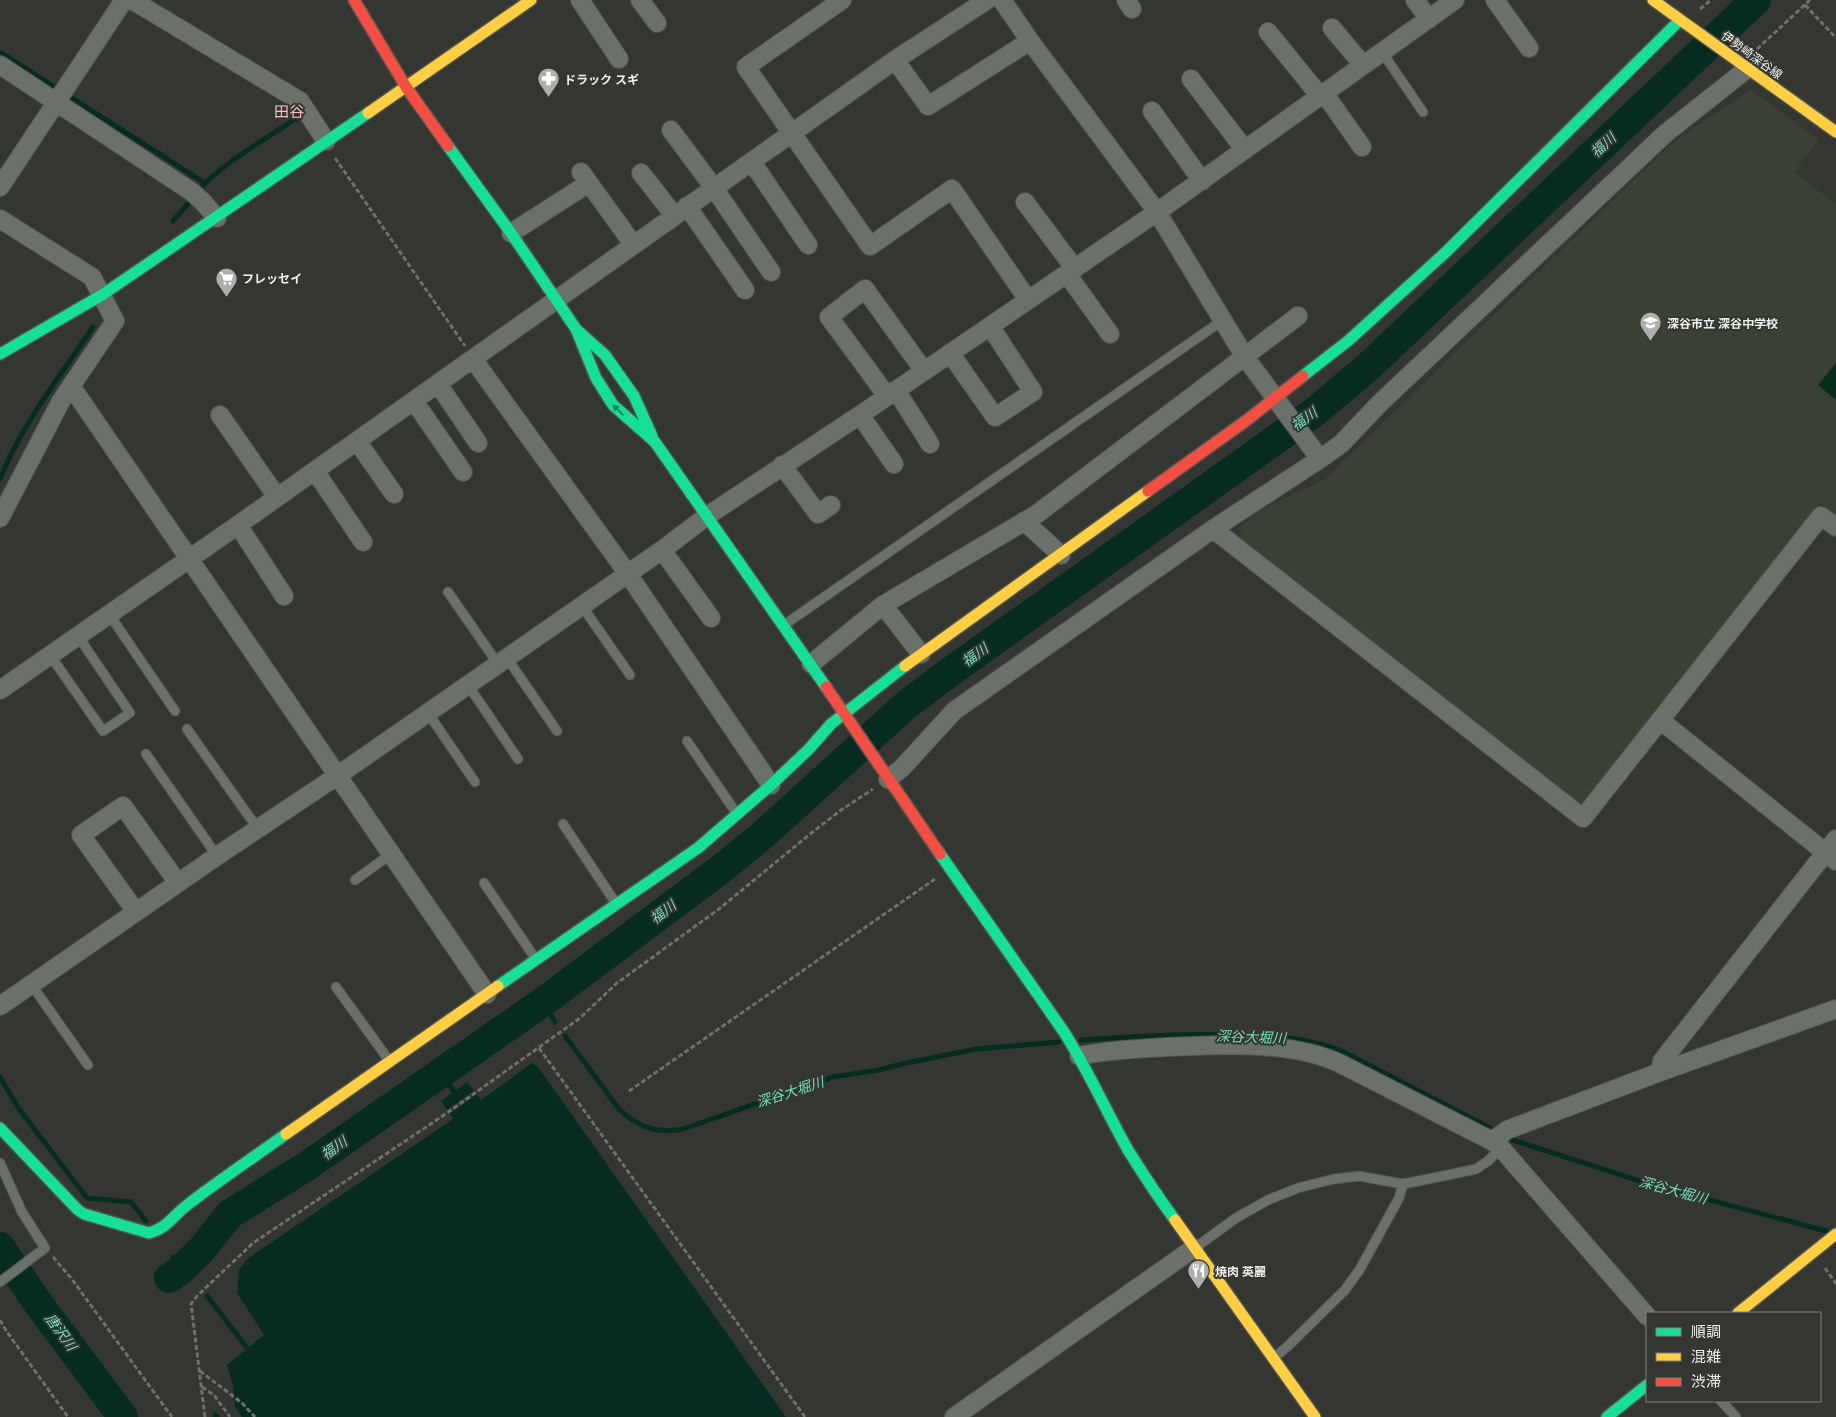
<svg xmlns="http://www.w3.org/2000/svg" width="1836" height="1417" font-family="'PT Sans','Noto Sans JP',sans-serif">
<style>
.built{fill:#3b4035}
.water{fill:#062c21}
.pier{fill:#343632}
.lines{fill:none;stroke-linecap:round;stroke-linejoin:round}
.stream{stroke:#062c21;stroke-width:5}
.river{stroke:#062c21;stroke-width:30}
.lane-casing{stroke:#525351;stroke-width:11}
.street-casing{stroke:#525351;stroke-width:20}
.fast-casing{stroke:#525351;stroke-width:14}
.slow-casing{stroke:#525351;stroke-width:14}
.jam-casing{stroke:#525351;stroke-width:14}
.path{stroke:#6c716c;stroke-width:3;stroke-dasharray:5 2.5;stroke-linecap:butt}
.lane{stroke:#6a706a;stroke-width:9}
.street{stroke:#6a706a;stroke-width:18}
.fast{stroke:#16e098;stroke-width:11}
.slow{stroke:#ffcf43;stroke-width:11}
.jam{stroke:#f24e42;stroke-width:11}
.oneway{fill:#26835f}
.labels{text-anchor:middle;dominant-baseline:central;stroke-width:4;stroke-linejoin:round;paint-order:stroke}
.street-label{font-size:12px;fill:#eff0ed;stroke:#343731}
.poi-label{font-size:12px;font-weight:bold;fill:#eff0ed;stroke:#343731;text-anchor:start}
.water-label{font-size:14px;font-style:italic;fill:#74deba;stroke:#343731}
.quarter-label{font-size:15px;fill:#f5c1bb;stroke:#343731}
</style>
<rect width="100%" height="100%" fill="#343632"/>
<path class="built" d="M1751,90L1819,139L1794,172L1836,204V515L1821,503L1580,808L1240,540L1241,526L1267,506L1324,480L1673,142Z"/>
<path class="water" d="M1836,363V400L1818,385Z
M532,1063L538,1067L786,1417H242L235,1407L233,1386L227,1365L264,1335L237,1293L239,1270L247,1259L453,1119L441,1101L467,1082L481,1100Z"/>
<path class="pier" d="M475,1090L478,1093L448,1115L447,1113L445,1111Z"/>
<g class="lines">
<path class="stream" d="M0,52L205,183
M199,190C221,164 267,138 297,118
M173,221L192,199
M0,479C22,424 60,376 93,327
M543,1002L555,1022
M565,1036L619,1109C637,1127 658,1134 683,1129L833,1077L879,1070L902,1064L976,1049L1059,1042
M1081,1040C1135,1036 1188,1033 1242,1035C1277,1036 1312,1038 1344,1052L1490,1128
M441,1074L457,1095
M0,1077L19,1109L87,1198L131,1202L146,1221
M1513,1140L1646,1183L1826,1231
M173,1257L182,1269L192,1276
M207,1296L251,1353
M215,1415L217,1417"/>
<path class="river" d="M0,1247L35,1299L123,1417
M169,1278L182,1269L202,1249L230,1214L307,1166L543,1002L721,869L765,833L905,706L950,672L1317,410L1369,366L1756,0"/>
<defs>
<path id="lane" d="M1382,52L1423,112
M448,592L498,664
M582,606L630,675
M109,614L175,711
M784,625L1223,320
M50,655L103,731L130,713L78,636
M507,658L557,731
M468,685L518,759
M428,713L475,782
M187,729L258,829
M687,741L737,814
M146,754L217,856
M563,824L615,902
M355,880L391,854
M484,883L535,958
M31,984L88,1065
M336,987L388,1059
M0,1163L22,1212L45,1248L0,1282
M1196,1247L1236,1218L1268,1200L1298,1188L1334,1179L1359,1176L1403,1184L1443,1176L1476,1169L1488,1161L1501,1148
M1275,1357L1287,1347L1345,1290L1360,1269L1399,1198L1403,1184
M1721,1401L1736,1417"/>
<path id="street" d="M132,0L300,101L326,141
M580,0L619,59
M640,0L657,23
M842,0L746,67L870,246L952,189L1028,300
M1002,0L1030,41L1157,212L1245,357L1320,459
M1126,0L1132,9
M1415,0L1429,19
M1495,0L1529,48
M1332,28L1363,65
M1268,32L1320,96
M895,60L928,106L1030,41
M0,65L192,192L203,202L217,218
M1191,79L1245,150
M1324,93L1362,147
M1152,111L1202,181
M671,130L714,188L771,272
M752,162L808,245
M581,172L633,244
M641,173L674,215
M0,187L124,0
M1025,202L1075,269
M687,206L745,290
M0,219L92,277L115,321L61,401L0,518
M511,233L589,183
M1067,274L1110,334
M950,353L995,417L1033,392L990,326
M473,359L628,574L771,785
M438,384L478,443
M71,386L487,994
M896,390L930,444
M887,396L829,317L865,289L924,371
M414,401L463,472
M220,415L277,497
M860,415L894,464
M357,441L394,494
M782,465L818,514L831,505
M315,471L363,542
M1024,521L1061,555
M238,525L284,596
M1213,529L1583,818L1821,516L1836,527
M662,550L711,618
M883,605L921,654
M811,664L883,605L1037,514L1298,316
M0,690L238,525L895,60L987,0
M1660,720L1836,861
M888,779L902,768L954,711L1213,529L1320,459L1341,444L1380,403L1666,133L1747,69
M136,912L81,835L123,806L178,883
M0,1006L217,856L337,776L662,550L707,516L860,415L1157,212L1455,0
M1079,1056C1107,1050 1136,1049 1166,1047C1220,1045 1289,1040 1339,1063L1492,1141
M1660,1072L1662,1061L1836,839
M1647,1316L1501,1148L1492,1141L1507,1130L1660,1072L1836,1009
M954,1417L1194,1248"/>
<path id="fast" d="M448,146L511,233L576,329L605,355L634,396L652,436
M576,329L596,378L613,405L655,442L826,687
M0,354L102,295L368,113
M1303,376L1348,341L1445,253L1680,20
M940,854L1064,1032C1088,1070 1106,1111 1128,1150C1143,1174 1158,1197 1175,1220
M498,986L698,848L771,785L809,749L831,724L905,666
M0,1128L78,1210L84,1214L149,1233C166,1229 173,1216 186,1206C218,1181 253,1158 286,1134
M1607,1417L1647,1385"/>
<path id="slow" d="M1653,0L1836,132
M368,113L531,0
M905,666L1148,491
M286,1134L498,986
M1175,1220L1315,1417
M1738,1313L1836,1234"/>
<path id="jam" d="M354,0L406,87L448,146
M1148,491L1247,420L1303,376
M826,687L940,854"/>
</defs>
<use href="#lane" class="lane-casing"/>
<use href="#street" class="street-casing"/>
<use href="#fast" class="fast-casing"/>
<use href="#slow" class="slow-casing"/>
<use href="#jam" class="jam-casing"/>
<path class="path" d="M1805,5L1836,38
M1700,9L1711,0
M1757,49L1810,0
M335,158L465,346
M539,1048L805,1417
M629,1091L935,879
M53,1257L71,1278L172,1417
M1825,1268L1836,1284
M0,1320L7,1332L68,1417
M200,1371L242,1403L255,1417
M202,1387L214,1395L230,1417
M205,1417L191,1304L197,1296L253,1243L447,1113L580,1018L617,983L719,909L810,834L841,810L873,789"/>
<use href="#lane" class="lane"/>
<use href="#street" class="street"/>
<use href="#fast" class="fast"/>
<use href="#slow" class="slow"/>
<use href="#jam" class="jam"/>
</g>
<defs><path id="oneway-solid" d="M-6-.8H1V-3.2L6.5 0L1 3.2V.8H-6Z" transform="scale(1.25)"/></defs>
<use class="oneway" href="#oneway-solid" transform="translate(618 410) rotate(-135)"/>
<defs>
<symbol id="pharmacy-pin" viewBox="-11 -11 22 30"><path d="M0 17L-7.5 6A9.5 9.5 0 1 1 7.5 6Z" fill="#aeafac" stroke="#343731"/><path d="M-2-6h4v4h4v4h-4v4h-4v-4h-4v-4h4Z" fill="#fff"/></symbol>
<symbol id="supermarket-pin" viewBox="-11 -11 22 30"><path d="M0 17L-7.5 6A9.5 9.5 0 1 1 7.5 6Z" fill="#aeafac" stroke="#343731"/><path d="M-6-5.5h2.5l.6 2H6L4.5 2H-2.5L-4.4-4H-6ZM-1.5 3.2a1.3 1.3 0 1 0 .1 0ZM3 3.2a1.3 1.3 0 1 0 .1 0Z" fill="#fff"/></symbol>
<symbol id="school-pin" viewBox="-11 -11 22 30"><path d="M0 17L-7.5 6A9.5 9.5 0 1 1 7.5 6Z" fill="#aeafac" stroke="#343731"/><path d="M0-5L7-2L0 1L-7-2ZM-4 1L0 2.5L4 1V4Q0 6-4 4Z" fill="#fff"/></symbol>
<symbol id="restaurant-pin" viewBox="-11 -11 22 30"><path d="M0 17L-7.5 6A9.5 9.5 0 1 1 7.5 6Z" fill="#aeafac" stroke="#343731"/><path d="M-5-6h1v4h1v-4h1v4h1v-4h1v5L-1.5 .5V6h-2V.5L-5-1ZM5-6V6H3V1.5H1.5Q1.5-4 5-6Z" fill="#fff"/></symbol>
</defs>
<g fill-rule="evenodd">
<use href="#pharmacy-pin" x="536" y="66" width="25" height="34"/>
<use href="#supermarket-pin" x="214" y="266" width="25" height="34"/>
<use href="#school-pin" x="1638" y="310" width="25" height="34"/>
<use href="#restaurant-pin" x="1186" y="1258" width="25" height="34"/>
</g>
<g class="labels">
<g class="street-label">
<text transform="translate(1752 55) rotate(36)">伊勢崎深谷線</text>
</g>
<g class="poi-label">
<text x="564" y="79">ドラック スギ</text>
<text x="242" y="278">フレッセイ</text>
<text x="1667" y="323">深谷市立 深谷中学校</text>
<text x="1215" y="1271">焼肉 英麗</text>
</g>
<g class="water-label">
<text transform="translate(1603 145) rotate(-43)">福川</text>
<text transform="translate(1304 419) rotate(-36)">福川</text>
<text transform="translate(975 655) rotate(-36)">福川</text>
<text transform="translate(663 912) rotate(-38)">福川</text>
<text transform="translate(1251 1037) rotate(2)">深谷大堀川</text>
<text transform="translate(790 1092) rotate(-18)">深谷大堀川</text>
<text transform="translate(334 1148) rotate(-35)">福川</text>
<text transform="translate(1673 1190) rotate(15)">深谷大堀川</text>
<text transform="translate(61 1332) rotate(54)">唐沢川</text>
</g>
<g class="quarter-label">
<text x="289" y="111">田谷</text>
</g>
</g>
<rect x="1646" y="1312" width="175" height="90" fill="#343731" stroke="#7f817c"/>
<rect x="1656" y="1328" width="25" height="8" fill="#16e098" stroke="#7f817c"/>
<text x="1691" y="1337" font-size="15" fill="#eff0ed">順調</text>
<rect x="1656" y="1353" width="25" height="8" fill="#ffcf43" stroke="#7f817c"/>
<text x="1691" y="1362" font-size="15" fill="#eff0ed">混雑</text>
<rect x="1656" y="1378" width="25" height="8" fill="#f24e42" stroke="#7f817c"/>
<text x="1691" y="1387" font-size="15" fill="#eff0ed">渋滞</text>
</svg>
